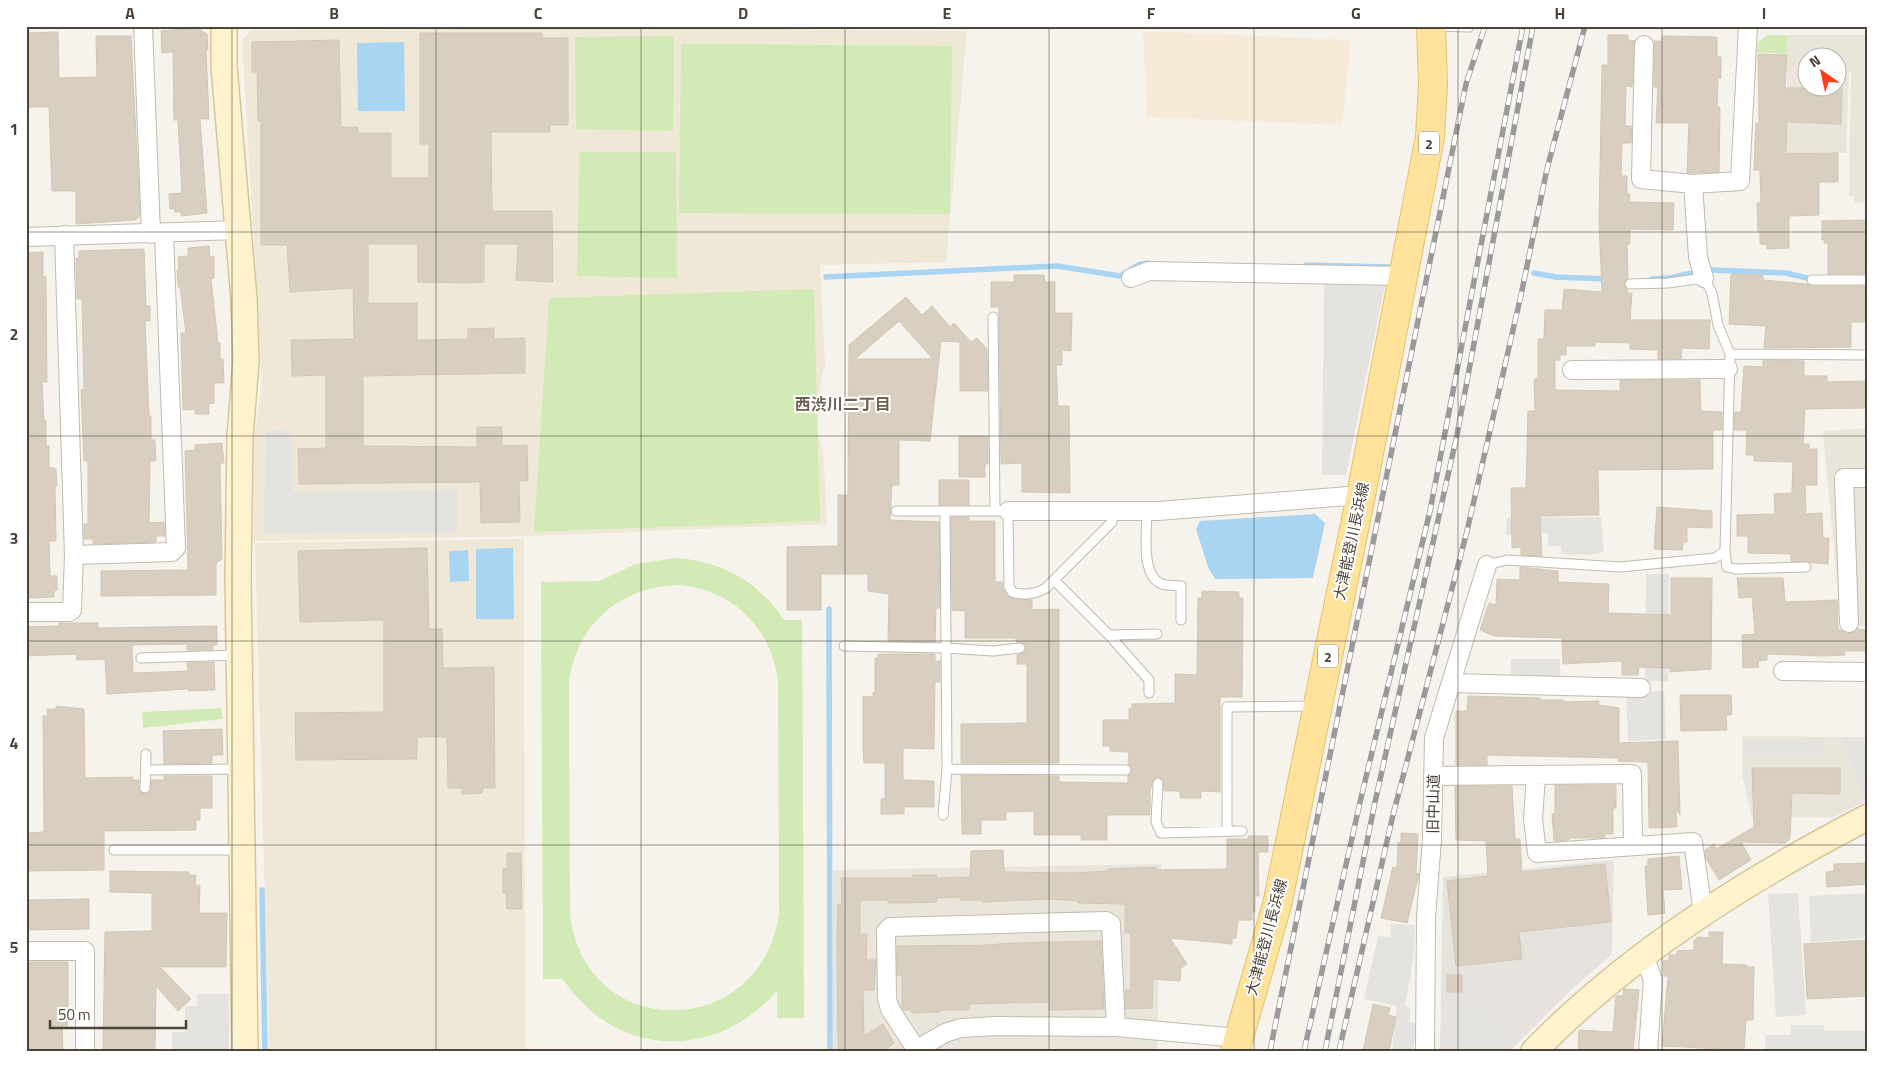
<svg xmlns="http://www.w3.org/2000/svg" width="1894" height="1077" font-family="'Titillium Web','Noto Sans JP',sans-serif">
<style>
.residential{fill:#eae5da;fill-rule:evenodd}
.commercial{fill:#f7ead8}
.industrial{fill:#e6e2dd}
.education{fill:#efe8d6}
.green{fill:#d2eab5;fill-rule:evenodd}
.parking{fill:#e5e3e0}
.water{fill:#a9d4f2}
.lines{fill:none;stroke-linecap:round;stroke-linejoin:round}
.stream{stroke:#a9d4f2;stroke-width:5.5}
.building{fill:#d8cfc1;stroke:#d3c7b4;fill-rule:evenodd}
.lane-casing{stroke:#c2bbae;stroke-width:11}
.street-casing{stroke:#c2bbae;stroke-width:20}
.secondary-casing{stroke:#d6c79b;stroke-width:28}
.primary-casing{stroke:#e6c16a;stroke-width:30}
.lane{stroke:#fff;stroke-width:9}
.street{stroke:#fff;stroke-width:18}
.secondary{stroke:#fff3cd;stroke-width:25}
.primary{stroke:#ffe39c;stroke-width:28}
.rail-casing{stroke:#9a9a9a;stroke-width:5.5}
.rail{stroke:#fff;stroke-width:4;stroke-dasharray:11;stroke-linecap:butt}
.grid{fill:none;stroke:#4b4439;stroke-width:1;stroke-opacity:0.55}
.labels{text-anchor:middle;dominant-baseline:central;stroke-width:4;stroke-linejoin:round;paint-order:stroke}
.shield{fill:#fff;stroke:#817c74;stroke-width:1}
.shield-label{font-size:14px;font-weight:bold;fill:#4b4439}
.street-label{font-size:15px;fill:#4b4439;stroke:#fff}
.neighbourhood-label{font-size:16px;font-weight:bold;fill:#6e6250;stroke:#fff}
.neatline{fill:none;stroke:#4b4439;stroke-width:2}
.grid-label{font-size:16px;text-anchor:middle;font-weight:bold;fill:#4b4439}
</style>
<rect width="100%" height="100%" fill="#f6f3ec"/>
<path class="residential" d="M1787,35H1868V202L1854,203V196H1849L1851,74L1849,70L1846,153L1787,152ZM1806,58H1836V88H1806Z
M1868,428V626H1841L1823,431Z
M1742,736L1842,737L1864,802L1832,818L1752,817L1742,775Z
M1161,864L1157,1051H833V870Z"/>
<path class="commercial" d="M1143,31L1351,40L1342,125L1147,117Z"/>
<path class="industrial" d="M1614,860L1612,954L1571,990L1510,1051H1440L1443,877Z"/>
<path class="education" d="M685,28L967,31L946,262L820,265L825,365L820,386L818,434L823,450L827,524L526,536L254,541L253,448L262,382L242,40L251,30Z
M524,539L525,1051H269L255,543Z"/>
<path class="green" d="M1767,35H1787V54L1757,52L1758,43Z
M674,36L673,131L576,129L575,37Z
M681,44L952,46L950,214L679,213Z
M579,152H676L677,278L577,276Z
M814,289L820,521L534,532L549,298Z
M676,558C722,561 759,582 784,620H802L804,1018H777V991C715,1062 615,1058 563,979H543L541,582L600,581L636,564ZM679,585C733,590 772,628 778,682L779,913C762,1041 586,1044 570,915L569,683C576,625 620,586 679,585Z
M221,708L223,719L143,728L142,712Z"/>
<path class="parking" d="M1324,280H1386L1346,475H1322Z
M282,429L288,432L292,439L293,493L457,489V532L264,534L266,431Z
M1601,517L1604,552L1590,555L1561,554V546H1548V533L1506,535L1507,518Z
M1646,574H1669L1668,681H1645Z
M1511,659H1560V677H1511Z
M1649,691H1664L1666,739L1628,741L1626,696L1649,695Z
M1842,737H1868V800L1864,802Z
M1745,740L1822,741V755H1745Z
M1798,893L1806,1015L1776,1017L1768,894Z
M1868,893V938L1811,942L1809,896Z
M1391,924L1415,925L1414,954L1405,1006L1411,1008L1409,1022L1415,1023V1040L1412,1051L1392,1049L1397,1006L1364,999L1378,936L1390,937Z
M197,994H229V1051H172V1032H185V1006H197Z
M1444,1002H1464L1465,1008L1499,1007L1500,1025L1514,1038L1502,1051H1453V1041H1444Z
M1791,1025H1824V1031H1868V1051H1765V1035H1791Z"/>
<path class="water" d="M404,42L405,111H358L357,43Z
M1315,514L1325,523L1313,578L1215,579L1208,567L1196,529L1200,521Z
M513,548L514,619H476V549Z
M468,550L469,581L450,582L449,551Z"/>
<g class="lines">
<path class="stream" d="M1306,265L1389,267
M1711,270L1786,273L1807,278
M1534,273L1556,277L1608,279
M826,277L1057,266L1120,276L1138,265L1147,263
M1652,279L1670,278L1692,273
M829,609L830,1051
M262,890L265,1051"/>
</g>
<path class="building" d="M198,28L207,34L208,50H206L209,119H200L207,213L181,216V212H175V209H170L169,194L182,193L178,120H174L173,52L162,53L161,31Z
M58,32L59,78L97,77L96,36H131L140,216L135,220L76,224V191H52L49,107H26V33Z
M420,33H542V38H568V125H550V132H491L492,211H552L553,282L516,280L518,244H484V282L467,283L418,282V244H368V303H417V340L468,339V329L494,328V339L525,338V373L363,376V446L477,447V427H502V446L527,445L528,481H519L520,522L481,523L480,482L299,484L298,449L326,448V375L292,376L291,340L354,339L353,288L290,292L287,245H261V121H258L257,72H252V42L339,40L341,127H358V133H391V178H429V144H420Z
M1608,35H1628V40L1635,41L1632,87L1626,86L1625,126H1632L1631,143H1622L1621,176H1627V194H1630L1629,202L1674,203L1673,230L1630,229V244H1627L1628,278L1624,284L1628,293H1632L1630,320H1710L1709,349L1682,348L1681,359H1658V350L1630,349V343L1595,342V346H1566V355H1560V360H1555V390L1620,391V380H1700L1701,411L1722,412V430H1713V469L1598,470L1599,515L1540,516L1542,556L1521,555V547L1512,548L1511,488H1526L1528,411H1535L1534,380L1538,377V339H1544L1545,310H1562L1564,289L1602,292L1599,222L1602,65H1608Z
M1663,36L1717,37V57H1721V78H1718L1717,107H1720L1719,172L1687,173L1689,123H1656L1658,87H1654V41H1661Z
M1758,54L1787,55L1785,88H1842L1841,124L1787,122L1786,153H1838V182H1819V215L1789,216V248L1767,249V245L1760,244V232H1758L1757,203H1761L1760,170H1754L1756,123H1759Z
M1868,220V274H1828V243H1824V239L1822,240V221Z
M209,246L210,257L214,256V278L211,279L218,343H220V359H223L224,383H214V403L209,404V414H195V409L183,410L181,333H186L180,287H178L177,270L179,269L178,257L188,256V248Z
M144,249L146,306H150V321H145L149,416H151V440H155V442L156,461H150L149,523L164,522L165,536H156V542L93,544V539H84V524H88V461H84L81,390L84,389L82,299H77L76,258H79V251Z
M43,252V276L46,277L47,382H42L44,421H46V446H49V467L56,469L57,486H55L56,541H49L50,576H57V590L54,591V597L29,598V589H26V253Z
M1731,274L1763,275V280L1807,284L1812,286H1868V322H1851V347L1764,348L1766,326L1729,324Z
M1014,275H1044L1045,282H1055V313H1072L1071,351L1062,350V365H1056L1058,406H1069L1070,493L1022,492V463L1001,464L999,307H991V282H1014Z
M906,297L922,315L932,306L950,327L954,323L971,342L977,338L987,349L988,391H960V342L941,341L930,441L899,440V485H892L890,520L939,522L940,608H936L935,642L888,641L889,594L868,591V574H821V610H787V547L838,546V495H848L849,345ZM899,321L933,359H855Z
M1763,360L1804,361V376H1827V382L1868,381V408L1805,409L1803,444H1809V449H1817V485H1805L1806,514L1822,513L1823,538H1829L1828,564L1791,561V554L1748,553V536H1737V515L1775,514L1774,494L1792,493L1793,462L1754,461V455H1746L1747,430H1734L1735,412H1741L1744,366L1763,367Z
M959,436H988V464H985V477H959Z
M222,443L224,463H220L222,559L216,563V595L101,596V571L188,570L185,451L195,450V445Z
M939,480H969V505H939Z
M1657,507L1712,511V528L1687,527V542H1683L1682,550L1654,549Z
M951,517H969V521H995V582H1003V589L1010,598L1032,600V610L1059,609V763H961V724L1027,723V664H1017V655L1023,653L1026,648L1023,643L1016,642V638H965V611L952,610Z
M427,548L429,629H442L443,668L494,667L495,788H483L482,793L462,794V788H448L447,737H417V759L296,760L295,713L384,712V620L300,622L298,551Z
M1520,567L1558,571V582L1609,584L1608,613L1671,615V578H1712L1711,669L1670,672V668L1639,667L1638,675H1622V663L1620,661L1563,664L1562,638L1494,636L1480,630L1489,603L1496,605L1497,579L1520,580Z
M1737,578H1783L1785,602L1837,600L1838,629L1849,634L1857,629L1868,630V651H1844L1845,655L1823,656L1767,654V660L1758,661L1759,667L1743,668L1742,635L1755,634L1752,597L1739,598Z
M1202,591L1239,592V598H1243L1242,697H1220V792L1201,791V798H1180V791H1164L1163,780L1156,777L1153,780L1150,791V815H1107V840H1081V835H1034V811L1006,812V820H981V834H962L961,775L1059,776V782L1128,783V776L1132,771L1128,764L1129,752L1110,751V746H1103V720H1129V708L1132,709V704L1175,703V674L1197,675L1198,598H1202Z
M59,623H98V628L217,626V645H213V650H187V644L132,645L133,673L188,671L187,663L214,662L215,690L188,691V689L107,694L105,659L77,660L76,654L26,656V627L59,626Z
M878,654H935V661H940V682H935L934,749L903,748V780L934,781V807H904V814H881V799H885V763H864L863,750V696L873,697V692H875V658H878Z
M1680,695H1731L1732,714L1726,716L1727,730L1681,731Z
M1468,696L1540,698V700H1564V702L1599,701V705L1619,708V743L1678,741L1680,815L1676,808L1677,827L1649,828L1648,762L1618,761V758L1487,755V765H1456V711H1467Z
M56,706L84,709L85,778L133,777V780H139V791L145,794L151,791V780H164V776H212V808H200V820H196V830L104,831V870L26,871V833L44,832L43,716H48L47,709H56Z
M222,729L223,755H212V763L164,764L163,731Z
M1752,768H1840V794L1792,793L1790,839L1785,843L1741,842L1751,860L1719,880L1706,859L1705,850L1714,844L1716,849L1754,827Z
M1555,785H1616V808H1613V834H1605V838H1569V840L1554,841L1552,814L1555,813Z
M1455,786H1512L1515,839H1520L1522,872L1605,864L1611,922L1519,932L1522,959L1456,966L1447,881L1488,876L1486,841L1456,840Z
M1401,833L1418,834L1416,873L1419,874L1407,923L1381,918L1393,867L1397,868L1398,842L1401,843Z
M1248,836H1268V852H1258L1259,896H1255V912H1252V920H1238L1236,938H1232V944L1170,938L1187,964L1181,968L1180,981L1153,979L1152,1008L1126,1009L1125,990H1131V938L1130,933H1125V904L1078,903V901L1050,899L982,902V900H961L959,897L937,898L936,902L909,903H888V900H860V934H867L866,960H876L874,990H863L864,1036L883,1024L894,1043L883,1051H838L837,938L838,904H842L841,878H913V875H937V878L970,877L971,851L1003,850L1004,872L1073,873L1108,871V869L1156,867V870L1227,869V839H1248Z
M507,853H521L522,909H507L506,893H503V869L507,868Z
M1679,856L1682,889L1663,890L1665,913L1648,915L1645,866H1648V859Z
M1868,863V884L1827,887L1826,872L1834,871V864Z
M110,871L189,872V875H196L195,885H200L199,913H227L226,967H160L191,999L178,1011L156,986L155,1051H103L105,932L152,931V893L110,892Z
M89,899V929L26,930V900Z
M1709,932H1723L1722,964L1747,965V967H1754L1753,1020H1746L1744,1050L1662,1046L1668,976H1664L1663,961L1669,960V955H1677V951L1694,950V940H1697V937L1709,938Z
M1868,940V996L1807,999L1804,944Z
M1101,941L1104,1009L1049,1010V1002L970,1004L969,1010H941L940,1012L912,1013V1010H904L902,1008V975H897V946L988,945L1011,943Z
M26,962H68V1020L67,1026H62L63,1050L26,1051Z
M1447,975H1462V992H1447Z
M1624,989L1639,990L1633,1051H1578L1579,1030L1613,1032L1616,996H1623Z
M1373,1004L1390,1008L1388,1015L1396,1017L1389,1051H1363Z"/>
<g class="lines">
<defs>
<path id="lane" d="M1435,26L1469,27
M1812,280H1868
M993,317L995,510
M1730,354L1868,355
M896,511H1008L1009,586L1012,592C1023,596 1036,594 1046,588L1112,522V512
M1147,511C1147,530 1140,576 1162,584C1168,586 1175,585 1181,586V620
M1725,551L1727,567L1735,569L1806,567
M1487,565L1507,560L1620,567L1715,558L1725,551L1730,354L1718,325L1712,293L1704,278L1668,283L1630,284
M1054,580L1109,635L1157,634
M1109,635L1149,680V693
M844,646L945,648L993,651L1020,648
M141,658L238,655
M947,769L1126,770
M146,770L240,769
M1158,783L1156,822L1161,833L1242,831
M145,788L146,754
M943,815L947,769L945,511
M1227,831V707L1315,706
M114,850H241"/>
<path id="street" d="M143,26L151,234
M1644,45L1641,179L1693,184L1740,181L1748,26
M1693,184L1698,257L1704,278
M64,235L74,555
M26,237L238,230
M1131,278L1149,271L1403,276
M1572,370L1728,369
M1008,511H1158L1361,495
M26,612H69L72,610L74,555L172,552L176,548L164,234
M1849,623L1844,478H1868
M1783,671L1868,672
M1451,683L1641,688
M1536,775L1533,819L1537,853L1693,842L1703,912
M1433,776L1632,774L1633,846
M26,951H85V1051
M1644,955L1653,980L1648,1051
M916,1049L890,1009L887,999L886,931L890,927L1106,921L1111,924L1116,1027
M914,1051L945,1033L961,1028L997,1026L1116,1027L1239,1038
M1425,1051L1426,917L1432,839L1434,738L1487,565"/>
<path id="secondary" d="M224,26V66L244,299L246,361L240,437L238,578L245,1051
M1534,1051C1630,953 1747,880 1868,817"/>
<path id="primary" d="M1235,1051L1277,905L1361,495L1430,137L1433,84L1431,26"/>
</defs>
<use href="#lane" class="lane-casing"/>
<use href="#street" class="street-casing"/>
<use href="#secondary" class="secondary-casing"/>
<use href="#primary" class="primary-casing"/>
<use href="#lane" class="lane"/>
<use href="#street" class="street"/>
<use href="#secondary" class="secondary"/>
<use href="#primary" class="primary"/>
<defs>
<path id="rail" d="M1270,1051L1466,84L1485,26
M1304,1051L1361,798L1430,511L1523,26
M1325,1051L1375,802L1457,435L1533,26
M1339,1051L1393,815L1467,531L1521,295L1547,169L1585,26"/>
</defs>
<use href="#rail" class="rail-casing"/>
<use href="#rail" class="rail"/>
</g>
<path class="grid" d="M232,26V1051M436,26V1051M641,26V1051M845,26V1051M1049,26V1051M1254,26V1051M1458,26V1051M1662,26V1051M26,232H1868M26,436H1868M26,641H1868M26,845H1868"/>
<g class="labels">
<g class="shield">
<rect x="1419" y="131.5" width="20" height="23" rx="4"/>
<rect x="1318" y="644.5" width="20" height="23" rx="4"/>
</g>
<g class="shield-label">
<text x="1429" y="143">2</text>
<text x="1328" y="656">2</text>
</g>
<g class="street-label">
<text transform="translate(1351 541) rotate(-78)">大津能登川長浜線</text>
<text transform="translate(1433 804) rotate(-89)">旧中山道</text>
<text transform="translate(1266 937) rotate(-75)">大津能登川長浜線</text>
</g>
<g class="neighbourhood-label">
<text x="843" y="404">西渋川二丁目</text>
</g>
</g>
<rect width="1894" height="1077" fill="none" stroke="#ffffff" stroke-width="55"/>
<g transform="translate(1822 72) rotate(326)"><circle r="24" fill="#ffffff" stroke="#b7b4b0"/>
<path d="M0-4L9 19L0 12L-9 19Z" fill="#fc3f1d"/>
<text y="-8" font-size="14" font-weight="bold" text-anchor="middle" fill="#4b4439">N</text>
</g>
<path d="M50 1020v8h136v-8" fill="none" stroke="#4b4439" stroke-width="2.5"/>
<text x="58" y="1020" font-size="15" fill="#4b4439" stroke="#ffffff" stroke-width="4" paint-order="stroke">50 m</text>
<rect x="28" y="28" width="1838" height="1022" class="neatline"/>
<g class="grid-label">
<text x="130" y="19">A</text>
<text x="334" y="19">B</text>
<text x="538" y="19">C</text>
<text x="743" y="19">D</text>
<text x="947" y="19">E</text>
<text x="1151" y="19">F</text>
<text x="1356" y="19">G</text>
<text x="1560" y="19">H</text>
<text x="1764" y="19">I</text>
<text x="14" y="135">1</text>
<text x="14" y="340">2</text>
<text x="14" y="544">3</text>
<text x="14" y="749">4</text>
<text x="14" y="953">5</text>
</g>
</svg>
